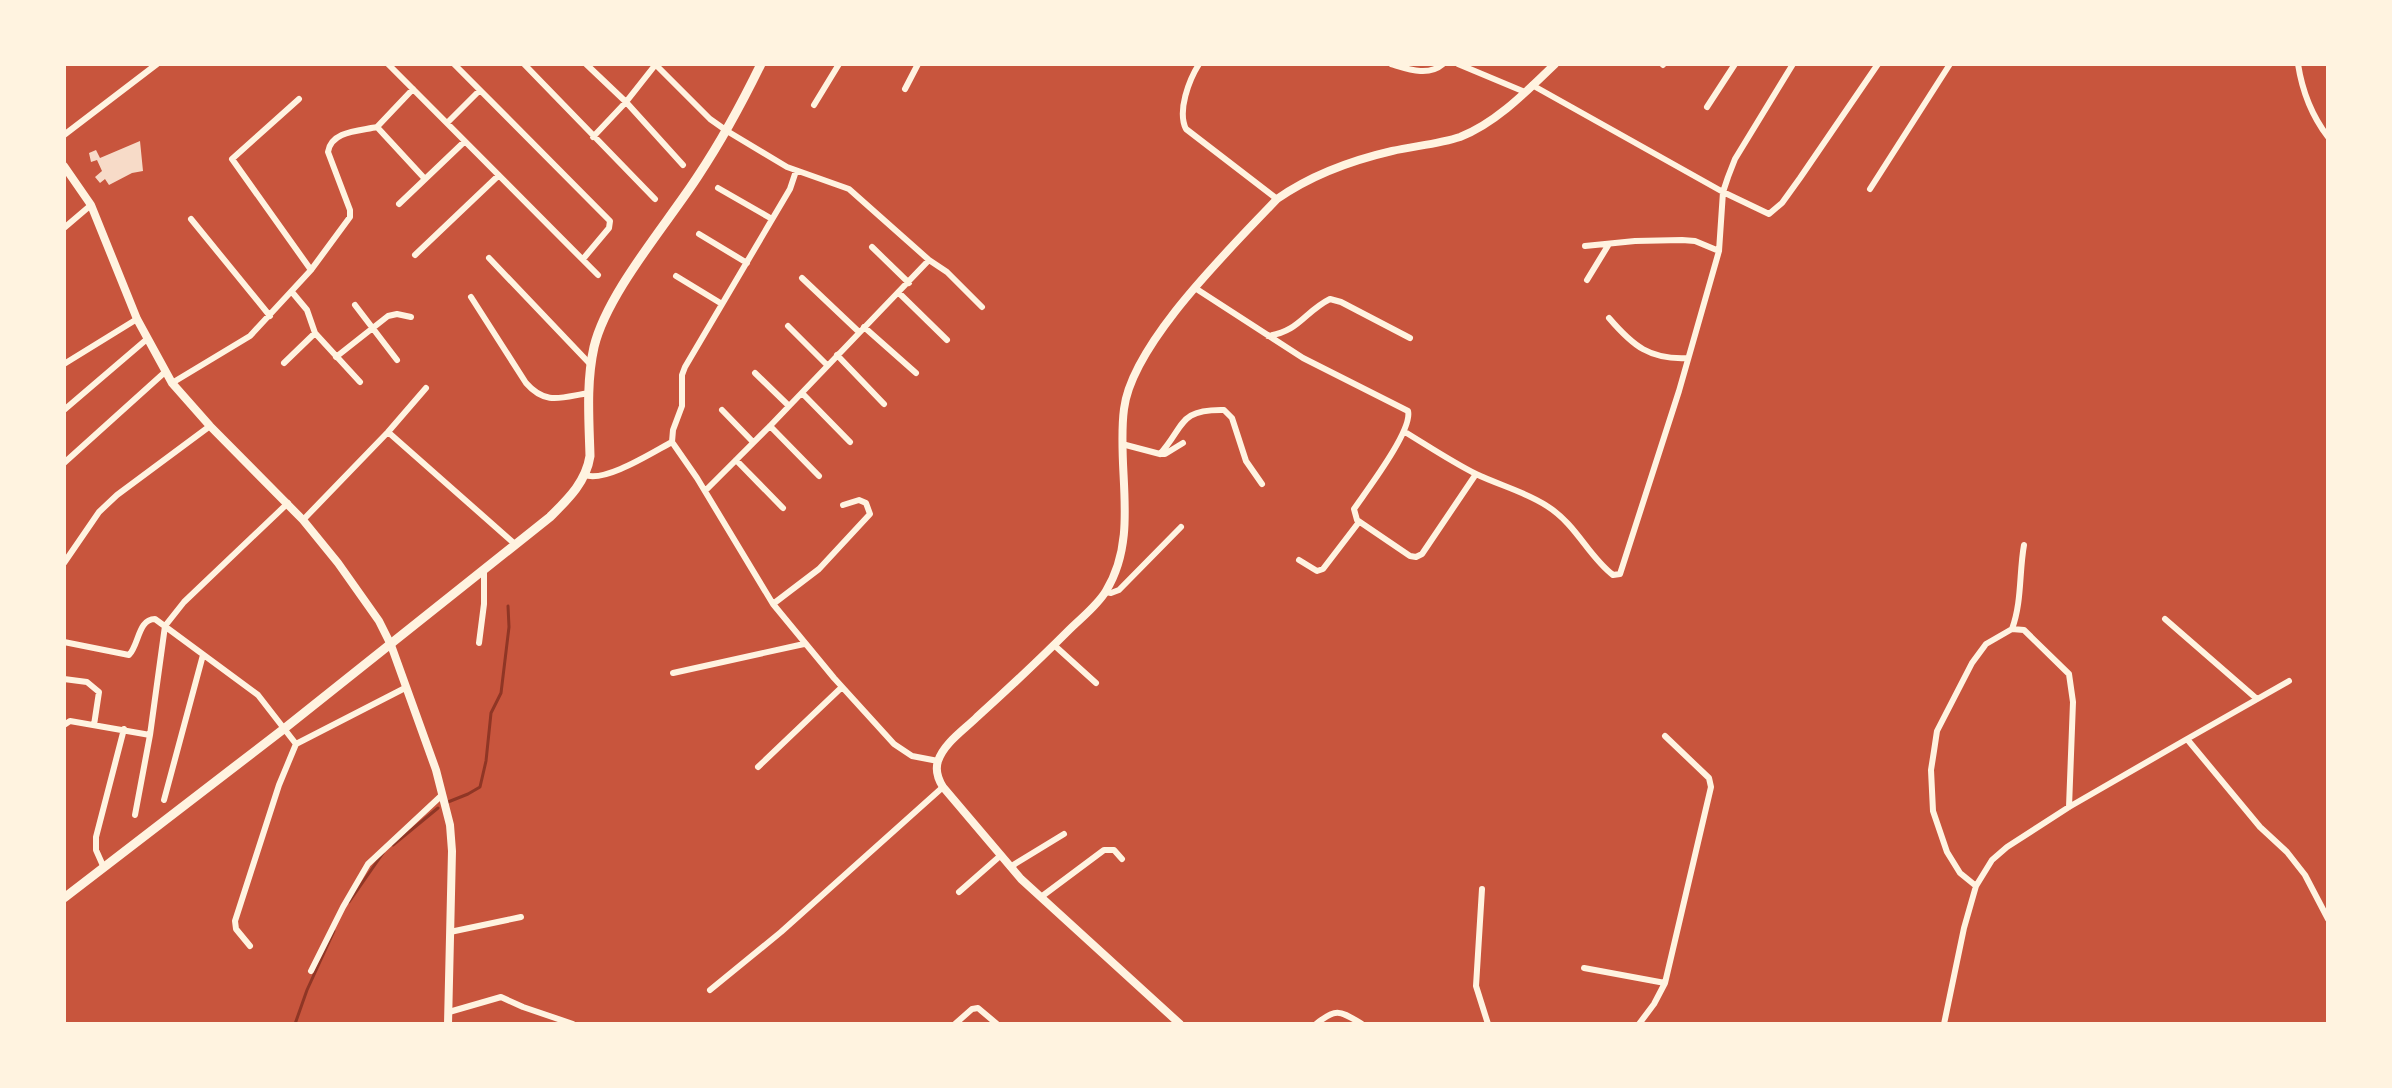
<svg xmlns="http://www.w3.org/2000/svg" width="2392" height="1088" font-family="'DM Sans',sans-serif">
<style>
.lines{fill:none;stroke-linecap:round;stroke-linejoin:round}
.stream{stroke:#8f3625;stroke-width:3}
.building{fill:#f7dbc8}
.minor{stroke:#fff3e0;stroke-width:6}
.tertiary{stroke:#fff3e0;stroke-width:8}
.secondary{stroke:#fff3e0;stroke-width:9}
</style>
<rect width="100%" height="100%" fill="#c8553d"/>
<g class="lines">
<path class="stream" d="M448,802L468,794L480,787L486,761L491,713L501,693L509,627L508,606
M393,845L438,808
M349,902L383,853
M295,1024L307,990L334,931"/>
</g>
<path class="building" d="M140,141L143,171L132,173L109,185L105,179L100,183L95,177L102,171L97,160L91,162L89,153L96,150L100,158Z"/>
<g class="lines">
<path class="minor" d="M388,64L598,275
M454,64L610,221L609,228L583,259
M524,64L655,199
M586,64L626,102L683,165
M655,64L710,119L727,131L787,167L849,189L929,260
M1199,64C1189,80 1177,111 1186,129L1277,199
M1391,64C1408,69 1428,77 1443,64
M1458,64L1525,92
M1662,64L1663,65
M2298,64C2302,90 2312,116 2328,137
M1532,85L1723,192L1769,214L1782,203L1800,178L1878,64
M413,89L377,127L425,179
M905,89L918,64
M299,99L232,159L311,270
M814,105L839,64
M1707,107L1735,64
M447,123L480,90
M64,135L157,64
M593,137L626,102L656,64
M796,171L790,189L685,367L682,375V406L673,430L672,442L697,478L773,604L834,678L894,744L912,756L938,761
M718,188L772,219
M1870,189L1950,64
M399,204L464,142
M191,219L270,316
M64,228L91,205
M699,234L747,263
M1585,246L1635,241L1682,240L1695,241L1719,251
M872,247L909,283
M415,255L498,176
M489,258L591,365
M676,276L722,304
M802,278L859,332
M1587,280L1609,244
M1195,288L1303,358L1408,411C1413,430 1367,490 1354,509L1357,520L1410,556L1416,557L1422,554L1476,474
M292,292L307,310L315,333L360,382
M899,293L947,340
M471,297L526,383C546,406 562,397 589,393
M355,305L397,360
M1609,318C1633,346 1650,360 1688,358
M788,326L827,365
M864,327L916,373
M1268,336C1300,331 1304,312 1330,299L1341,302L1410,338
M837,355L884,404
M336,357L388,316L397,314L411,317
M284,363L315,333
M64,364L137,319
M755,373L789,406
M172,383L250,336L311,270L350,217V210L328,152C331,131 359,131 377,127
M802,393L850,442
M64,410L147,339
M722,410L753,442
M770,426L819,476
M388,432L516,545
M1405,432C1428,446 1452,462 1476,474C1499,485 1526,492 1547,506C1577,525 1588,556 1613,575L1620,574L1679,391L1719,251L1723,192L1728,177L1735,159L1793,64
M1122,444L1160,454H1165L1183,443
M1160,454C1185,426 1178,409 1224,410L1232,418L1246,461L1262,484
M736,460L783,508
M64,463L165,372
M585,475C605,483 653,452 672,442
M705,491L770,426L929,260L947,272L982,307
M303,520L388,432L426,388
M1299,560L1317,571L1323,569L1359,522
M64,563L99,512L117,495L210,426
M1106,592L1111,593L1119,590L1181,527
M773,604L819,569L870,514L866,503L859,500L843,505
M2165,619L2257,699
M2012,629C2022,602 2019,573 2024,545
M64,642L129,655C139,645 138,619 155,619L258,695L296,744
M479,643L484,604V572
M1054,645L1096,683
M673,673L804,644
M64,679L87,682L99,692L94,725
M64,725L70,721L150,735
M2187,739L2289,681
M758,767L842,687
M164,800L203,655
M135,815L150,735L165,626L184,602L288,503
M1010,867L1064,834
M104,868L96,850V837L124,729
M1976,886L1960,873L1947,852L1933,811L1931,770L1934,751L1937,731L1972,663L1986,644L2012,629L2024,630L2069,674L2073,702L2069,807
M1482,889L1476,986L1488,1024
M959,892L1000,856
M1041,897L1104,850H1114L1122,859
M450,932L521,917
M250,946L236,929L235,921L279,785L296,744L405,688
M1584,968L1665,983
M311,971L343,907L368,864L442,795
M710,990L781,932L943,787
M449,1012L501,997L523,1007L573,1024
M955,1024L972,1009L978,1008L997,1024
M1316,1024C1337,1007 1340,1011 1362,1024
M1639,1024L1654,1004L1665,983L1711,787L1709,778L1665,736
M1944,1024L1964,928L1976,886L1992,860L2007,847L2069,807L2187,739L2260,827L2287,852L2305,875L2328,919"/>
<path class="tertiary" d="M64,166L91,205L137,319L172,383L210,426L303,520L338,563L379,621L391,645L436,770L450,825L452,851L448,1024
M1180,1024L1021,879L943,787C938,779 935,770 938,761C944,743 964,730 977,717C1008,689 1039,660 1069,630C1081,618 1097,606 1106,591C1140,536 1116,469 1124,409C1132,343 1232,247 1277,199C1310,176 1353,160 1392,151C1414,146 1439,144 1460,137C1496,123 1527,91 1555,64"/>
<path class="secondary" d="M64,898L285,728L550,517C568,499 586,482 590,456C589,420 586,383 594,347C607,293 667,224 698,176C722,140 742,103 761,64"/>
</g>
<rect width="2392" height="1088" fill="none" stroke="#fff3e0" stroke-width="132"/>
</svg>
